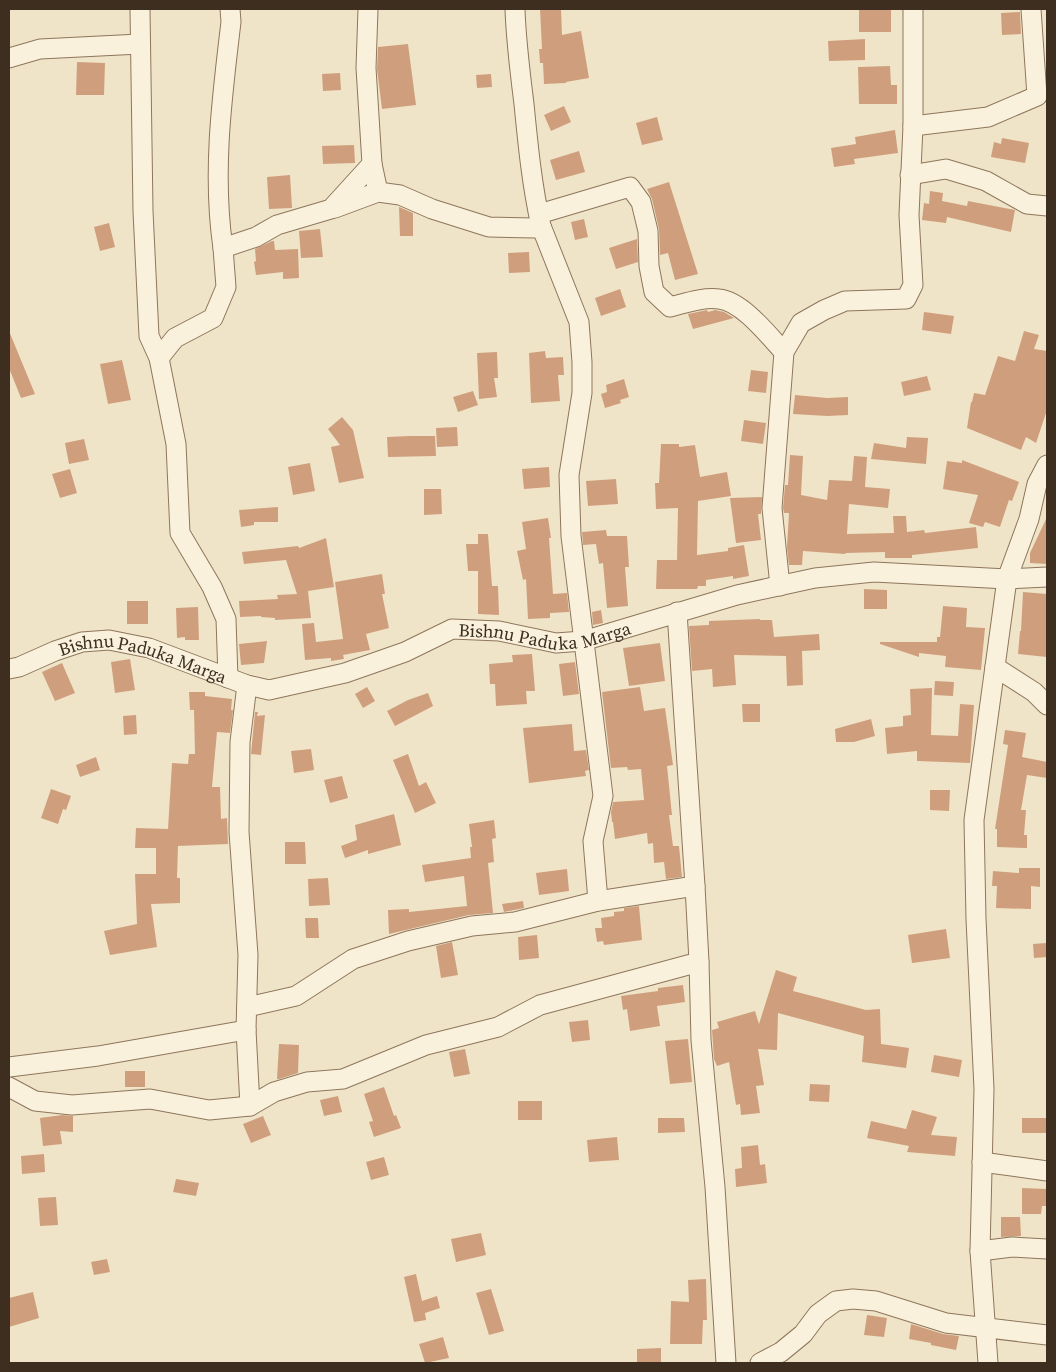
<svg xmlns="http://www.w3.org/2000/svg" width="1056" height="1372" font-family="'Source Serif 4',serif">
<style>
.building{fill:#cf9f7d}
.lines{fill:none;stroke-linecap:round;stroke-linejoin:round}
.minor-casing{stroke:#8d765c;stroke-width:21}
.minor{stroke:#faf1dc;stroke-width:19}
.labels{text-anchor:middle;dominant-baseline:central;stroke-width:4;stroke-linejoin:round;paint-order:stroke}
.street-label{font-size:18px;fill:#3d2e20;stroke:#f7eed8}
</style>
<rect width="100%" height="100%" fill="#f0e4c8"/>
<path class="building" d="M540,9H561L562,35L581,31L589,78L566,82V83L544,84L543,63H540L539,49H542Z
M859,10H891V32H859Z
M1020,12L1021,34L1002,35L1001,13Z
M865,39V60L829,61L828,41Z
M408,44L416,105L382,109L377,69L378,47Z
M77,62L105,63L104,95H76Z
M890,66L891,85H897V104H859L858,67Z
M340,73L341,90L323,91L322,74Z
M491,74L492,87L477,88L476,75Z
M564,106L571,122L551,131L544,115Z
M657,117L663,140L642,145L636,123Z
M895,130L898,153L854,159L855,164L834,167L831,148L856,144L855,137Z
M1002,138L1029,143L1025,163L991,157L994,142L1001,144Z
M354,145L355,163L323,164L322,146Z
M579,151L585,172L556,180L550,160Z
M290,175L292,208L269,209L267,177Z
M669,182L698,274L675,280L668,253L660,255L659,229L652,199L647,189Z
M930,191L943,193L942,201L967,206L968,201L1015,210L1011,232L947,217L946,223L922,220L924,203L929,204Z
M399,207L413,213V236H400Z
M584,219L588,237L575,240L571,222Z
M109,223L115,247L100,251L94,227Z
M320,229L323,257L301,258L299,231Z
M637,239L638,262L616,269L609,248Z
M272,241H274L275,250L298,249L299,278L283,279V272L256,275L254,262L256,261L255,249Z
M529,252L530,272L509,273L508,253Z
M620,289L626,307L601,316L595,298Z
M707,310L708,312L715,310L724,312L734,318L693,329L688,314Z
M924,312L954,316L951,334L922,330Z
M9,331L35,394L21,398L9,368Z
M1024,331L1039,335L1034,349L1047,351V410L1036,443L1026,437L1021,450L967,428L971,402H972L974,393L985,395L998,356L1015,361Z
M545,351L546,358L563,357L564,375H558L560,401L531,403L529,353Z
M497,352L498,378H494L497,397L479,399L477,353Z
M122,360L131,400L108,404L100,364Z
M751,370L768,372L766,393L748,391Z
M927,376L931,390L904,396L901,382Z
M624,379L629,397L620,400L621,403L605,408L601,394L607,392L606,385Z
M473,391L478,405L458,412L453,397Z
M795,395L827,398L848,397V415L827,416L793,414Z
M342,417L353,430L364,478L339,483L331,447L340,445L328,429Z
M744,420L766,423L763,444L741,441Z
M457,427L458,446L437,447L436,428Z
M410,436H435L436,456L388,457L387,437Z
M907,437L928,438L926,464L871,459L874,443L906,448Z
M84,439L89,460L69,464L65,443Z
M661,444H679V447L695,445L700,477L727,472L731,496L698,501L697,555L728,551V548L744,545L749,576L733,579V576L706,580V586H698L697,589H656L657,560H677L678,508L656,509L655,483H659Z
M790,455L803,456L801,495L827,500L829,480L852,481L854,456L867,457L865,487L890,489L888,508L849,504L847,534L894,533L893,516H906L907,532L924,530L925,533L976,527L978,548L912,555V558H885V552L846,553L845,554L803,551L802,565H789L787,547L789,513H784L783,508L785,485H788Z
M962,460L1019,482L1012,501L1009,500L1000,527L985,522L983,527L969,523L978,495L943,489L947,461L962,463Z
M310,463L315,491L293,495L288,467Z
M549,467L550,487L524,489L522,469Z
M70,469L77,493L60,498L52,474Z
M616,479L618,504L588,506L586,481Z
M424,489H441L442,514L424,515Z
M762,497L761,514H758L761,540L736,543L730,498Z
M278,507V522H254V525L241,527L239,510Z
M1047,517V564L1030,563V553Z
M548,518L551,538H549L553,594L567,593L569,612L550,613V618L528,619L526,579L523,580L517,551L526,549L522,522Z
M606,530L607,536H627L629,567H625L628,606L607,608L603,563L599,564L596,544L583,545L582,532Z
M478,534H488L492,586H498L499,615L478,614V571H468L466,544H478Z
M326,538L334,587L308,591L311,618L275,620V618L261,617V616L240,617L239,601L278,599L277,595L297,594L286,560L244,564L242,552L298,546L299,548Z
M382,574L385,594H382L389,628L366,634L370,650L343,655L344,659L331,661V658L305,660L302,624L314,623L316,642L343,639L335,582Z
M864,589L887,590V609H864Z
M1023,592L1047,594V657L1018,654L1020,631H1021Z
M127,601H148V624H127Z
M943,606L967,608L966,627L985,628L981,670L945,667L946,656L919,653V657L880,644V642H937V637H940Z
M198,607L199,640H185V637L177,638L176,608Z
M601,610L603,623L593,625L592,612Z
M760,619V620H772L774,637L819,634L820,650L802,651L803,685L787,686L786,656L734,655L736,685L713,687L712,669L692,671L689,626L709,625V621Z
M267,641L264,663L241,665L239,644Z
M660,643L665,681L629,686L623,648Z
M532,654L535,691H526L527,704L496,706L495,684H490L489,664L513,662L512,655Z
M130,659L135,690L115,693L111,662Z
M575,662L579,694L563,696L559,664Z
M62,663L75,693L55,701L42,672Z
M935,681L954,682L953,696L934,695Z
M367,687L375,701L363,708L355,694Z
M640,687L644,711L665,708L673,765L667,766L672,815H669L673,846H679L682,877L666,879L664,862L654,863L653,843L648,844L647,833L615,839L613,822H612L611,812L613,802L644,800L641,769L628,770L627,767L611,768L602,692Z
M932,688L931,735L958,736L960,704L974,705L970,763L917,761V751L887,754L885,728L903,726V716L911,715L910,689Z
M189,692H205V696L232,699L231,710H233L230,733L217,732L212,787H220L221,819L227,818L228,844L178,846L177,878H180V903L151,904L157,947L110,955L104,931L137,924L135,874H156V848H135L136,828L168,829L172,763L188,764L189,754H195L194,710H190Z
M428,693L433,706L395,726L387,711L408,700Z
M742,704H760V722H743Z
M255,712H258L257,716L265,715L261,755L251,754Z
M136,715L137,734L124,735L123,716Z
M871,719L875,736L854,742H836L835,729Z
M572,724L574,751L586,750L589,770L585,771L586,776L529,783L523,728Z
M1005,730L1026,733L1022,757L1047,762V778L1027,775L1021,810H1026L1024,835H1027V848L997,847V829H995L1008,745L1003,744Z
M311,749L314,770L294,773L291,751Z
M408,754L419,786L426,782L436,803L415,813L393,760Z
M96,757L100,770L80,777L76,765Z
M342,776L348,798L330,803L324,780Z
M51,789L71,796L66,810L63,809L58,824L41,818Z
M930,790H950L949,811L930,810Z
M394,814L401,845L368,854V850L345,858L341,846L357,840L355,825Z
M494,820L496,838L492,839L494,862L488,863L493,913L469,915L389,934L388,910L409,909V912L467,906L464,876L425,882L422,865L471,858L470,847H472L469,824Z
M285,842H305L306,864H285Z
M1019,868H1040V887L1031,886V909L996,908L997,886H992L993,871L1019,873Z
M567,869L569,891L539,895L536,873Z
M328,878L330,905L309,906L308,879Z
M523,901L524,908L504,912L502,904Z
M639,906L642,940L604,945L603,941L597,942L595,928H602L601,918L614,916V912L624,911V908Z
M305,918H318L319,938H306Z
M946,929L950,958L912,963L908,935Z
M537,935L539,958L519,960L518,937Z
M452,942L458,975L441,978L436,946Z
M1047,943V957L1034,958L1033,944Z
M776,970L797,977L793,991L866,1010L880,1009L881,1044L909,1048L906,1068L862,1062L864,1036L778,1013L777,1050L758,1049L764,1085L756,1086L760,1113L741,1115L740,1104L736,1105L729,1062L717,1066L714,1059L712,1030L719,1028L717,1022L755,1011L759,1024Z
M683,985L685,1002L657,1006L660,1026L630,1031L627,1009L623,1010L621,996L658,991V988Z
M588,1020L590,1040L572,1042L569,1022Z
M688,1039L692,1082L670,1084L665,1041Z
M279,1044L299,1045L298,1073L279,1079H277Z
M465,1049L470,1074L454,1077L449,1052Z
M934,1055L962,1060L959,1077L931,1072Z
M125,1071H145V1087H125Z
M810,1084L830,1085L829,1102L809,1101Z
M384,1087L394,1116L396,1115L401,1128L374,1137L369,1122L373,1121L364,1094Z
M338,1096L342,1112L324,1116L320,1100Z
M518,1101H542V1120H518Z
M912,1110L937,1117L931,1135L957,1137L955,1156L907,1152L909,1146L867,1138L871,1121L906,1129Z
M62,1115L73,1116V1132L60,1131L62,1144L43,1146L40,1118Z
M263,1116L271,1135L251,1143L243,1124Z
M658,1118H684L685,1132L658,1133Z
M1022,1118H1047V1133H1022Z
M617,1137L619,1160L589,1162L587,1140Z
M758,1145L760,1165L765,1164L767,1183L736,1187L735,1169L742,1168L741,1147Z
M44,1154L45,1172L22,1174L21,1156Z
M384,1157L389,1175L371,1180L366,1162Z
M176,1179L199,1183L196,1196L173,1192Z
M1022,1188L1047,1189V1206H1042L1041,1214H1022Z
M56,1197L58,1225L40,1226L38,1198Z
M1001,1217H1020L1021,1236L1001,1237Z
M481,1233L486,1255L456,1262L451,1239Z
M107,1259L110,1272L94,1275L91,1262Z
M416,1274L422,1301L437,1296L440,1308L425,1313L426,1320L414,1322L404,1277Z
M706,1279L707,1320H703L702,1344H670L671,1301L689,1302L688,1280Z
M491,1289L504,1331L489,1335L476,1293Z
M33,1292L39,1318L9,1327V1298Z
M867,1315L887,1318L884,1337L864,1335Z
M911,1324L943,1334L959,1336L956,1350L931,1345V1343L909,1339Z
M443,1337L449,1358L425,1363L419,1344Z
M661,1348V1363H637V1349Z"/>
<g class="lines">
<defs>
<g id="minor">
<path d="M140,9L143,211L149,336L159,358L176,444L180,533L212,587L226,619L228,678"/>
<path d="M515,9C516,41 520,72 524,104C528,145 532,186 541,226L579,322L582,362V393L569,475L571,536L603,796L593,841L598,901"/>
<path d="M9,58L40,49L140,44"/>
<path d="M913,126L988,117L1037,96L1031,9"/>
<path d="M372,164L378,192L400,195L432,209L489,227L536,228L541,226"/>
<path d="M910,175L946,169L986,181L1027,204L1047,206"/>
<path d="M335,208L378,192"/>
<path d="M539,214L630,187L641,202L648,231L649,266L654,292L670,307C686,303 703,297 719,299C742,301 769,336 784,352"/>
<path d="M223,248C212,173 222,97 231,22L230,9"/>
<path d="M159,358L175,338L213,318L226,287L223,248L256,237L277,225L331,209L372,164L366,68L368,9"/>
<path d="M780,586L772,508L784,352L801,323L824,310L845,301L906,299L913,285L909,215L913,126V9"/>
<path d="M995,667L1034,692L1047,705"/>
<path id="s1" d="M9,669L19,667L55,651L82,642L109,640L149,648L247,685L269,690L345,673L405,652L452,629L499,631L556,643L583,641L737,595L815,578L874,572L1007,579L1047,577"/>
<path d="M247,685L240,742L239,832L248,955L246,1030L250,1106"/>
<path d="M699,962L701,1040L715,1187L726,1363"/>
<path d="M247,1007L296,996L353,959L408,941L472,926L515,922L598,901L695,886"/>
<path d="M9,1067L98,1056L246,1030"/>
<path d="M9,1087L35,1101L72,1105L150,1099L209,1110L250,1106L274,1092L307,1082L343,1079L426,1045L498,1027L540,1005L699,962L695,886L677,612"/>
<path d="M982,1162L1047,1171"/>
<path d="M980,1251L1012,1247L1047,1249"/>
<path d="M760,1363L781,1352L803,1334L818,1314L836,1301L853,1299L876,1301L946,1323L1047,1335"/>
<path d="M988,1363L980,1251L984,1089L976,919L974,820L1007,579L1029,519L1037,484L1047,465"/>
</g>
</defs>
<use href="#minor" class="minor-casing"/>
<use href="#minor" class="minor"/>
</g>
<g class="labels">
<g class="street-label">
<text stroke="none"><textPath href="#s1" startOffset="561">Bishnu Paduka Marga</textPath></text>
<text stroke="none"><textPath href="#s1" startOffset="141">Bishnu Paduka Marga</textPath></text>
</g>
</g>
<rect width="1056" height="1372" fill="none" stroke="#3d2e20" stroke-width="20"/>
</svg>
